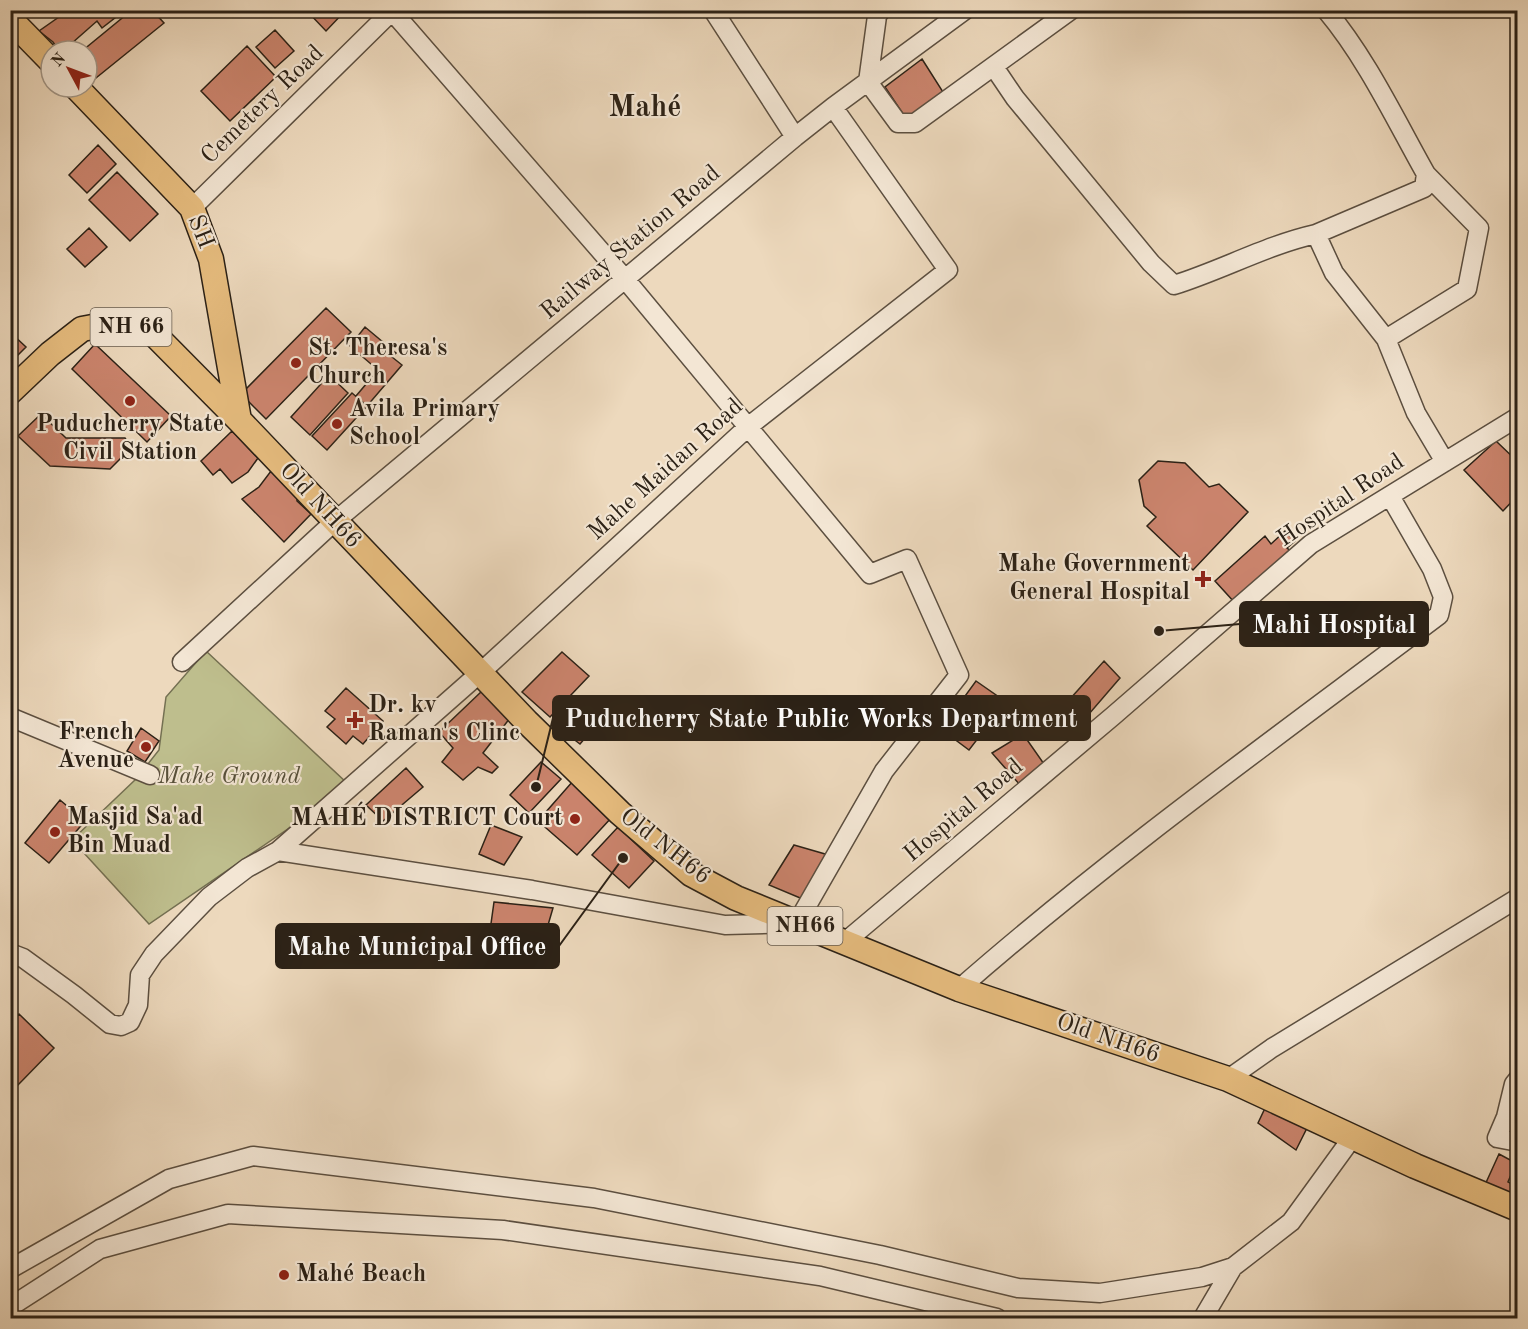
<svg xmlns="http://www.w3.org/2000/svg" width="1528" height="1329" font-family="'Old Standard TT',serif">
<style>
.green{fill:#bebe8d;stroke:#747052;stroke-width:1.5}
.building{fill:#cb846d;stroke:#2b2116;stroke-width:1.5}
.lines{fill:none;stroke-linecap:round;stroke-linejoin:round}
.minor-casing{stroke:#5c4f40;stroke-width:21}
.major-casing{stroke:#2b2116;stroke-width:27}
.minor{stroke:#f3e6d4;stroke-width:18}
.major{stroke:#e6bc7e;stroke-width:24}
.poi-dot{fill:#8f2418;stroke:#f3e6d4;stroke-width:2}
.labels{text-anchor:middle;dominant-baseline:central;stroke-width:4.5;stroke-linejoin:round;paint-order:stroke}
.shield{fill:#f3e6d4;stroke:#675c4f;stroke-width:1.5}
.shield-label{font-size:22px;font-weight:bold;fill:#2b2116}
.street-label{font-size:24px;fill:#2b2116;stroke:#f3e6d4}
.poi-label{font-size:24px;font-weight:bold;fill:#2b2116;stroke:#f3e6d4;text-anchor:start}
.park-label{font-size:24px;font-style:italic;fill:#57503a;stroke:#f3e6d4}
.district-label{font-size:30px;font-weight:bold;fill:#2b2116;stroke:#f3e6d4}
.leader{fill:none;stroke:#2b2116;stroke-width:2}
.callout-dot{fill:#2b2116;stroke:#f3e6d4;stroke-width:2}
.callout{fill:#2b2116;stroke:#2b2116;stroke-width:2}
.callout-label{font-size:26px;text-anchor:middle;font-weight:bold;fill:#fff}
</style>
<rect width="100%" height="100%" fill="#edd9bd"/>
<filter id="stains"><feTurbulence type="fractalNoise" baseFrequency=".00333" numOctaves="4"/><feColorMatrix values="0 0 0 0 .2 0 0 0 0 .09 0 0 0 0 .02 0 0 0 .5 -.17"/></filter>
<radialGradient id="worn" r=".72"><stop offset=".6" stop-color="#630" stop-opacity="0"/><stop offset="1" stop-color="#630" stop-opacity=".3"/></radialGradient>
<path class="green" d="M206,651L348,784L314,811L149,924L72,840L136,779L159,750L166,697Z"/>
<path class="building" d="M69,10H111L116,17L102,28L97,21L63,51H59L53,42L39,31Z
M132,10H152L164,23L91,82L87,77V51H82Z
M306,10H346L326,31Z
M275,30L294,51L275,68L256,47Z
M247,46L276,77L230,121L201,91Z
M922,59L943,92L907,120L885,87Z
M98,145L116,164L87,193L69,175Z
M117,172L158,214L130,241L89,200Z
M89,228L107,247L85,267L67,249Z
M326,308L351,332L266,419L241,394Z
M365,327L396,353L392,357L402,365L367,406L356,396L378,370L350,346Z
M10,332L26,347L10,363Z
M95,344L171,416L147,442L72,369Z
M329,375L348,393L310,435L291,417Z
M352,393L367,406L327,450L312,436Z
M41,414L66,438H125L132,447L110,469L50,466L18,436Z
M232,431L258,458L248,472L232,483L220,469L213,475L201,461Z
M1496,441L1518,462V495L1503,511L1464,470Z
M1158,461L1185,463L1209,487L1219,484L1248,512L1193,570L1147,526L1156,517L1144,506L1139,480Z
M271,471L297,494V501L311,514L284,542L242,499L259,487Z
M1285,531L1295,541L1287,548L1293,553L1235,603L1215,581L1265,536L1271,544Z
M562,652L589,676L550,717L522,692Z
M1104,661L1120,678L1089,714L1070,699Z
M976,681L1006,702L969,750L941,729Z
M346,688L383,721L363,744L353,736L346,744L327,727L335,719L325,711Z
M482,691L510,718L483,753L498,767L492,773L478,767L463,780L442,762L453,748L439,732Z
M575,717L592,730L580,744L563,731Z
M141,728L159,741L145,762L127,751Z
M1023,734L1044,764L1020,785L992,753Z
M541,762L561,779L529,813L510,795Z
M406,768L423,787L383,821L366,805Z
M573,781L612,817L577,855L538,821Z
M60,800L85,821L49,863L25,843Z
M491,825L522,837L504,865L479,854Z
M618,827L654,861L629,888L592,855Z
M794,845L832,856L805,900L769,885Z
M494,902L553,908L541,949L489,938Z
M19,1014L54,1048L17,1086L10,1080V1023Z
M1267,1104L1309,1124L1296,1150L1258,1123Z
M1499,1154L1516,1163L1508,1182L1518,1187V1198L1484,1187Z"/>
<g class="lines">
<defs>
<path id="minor" d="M713,10L795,137
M881,10L877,16L868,82L898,123H915L1071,10
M994,67L1015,98L1151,263L1174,285C1222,270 1267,245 1316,234L1334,273L1386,339L1416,413L1445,462
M192,208L393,10
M1316,234L1424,188L1426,174C1395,119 1367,59 1326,10
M1386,339L1467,289L1479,228L1426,174
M182,662L334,522L795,137L833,107L965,10
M10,717L150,775
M278,851L532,890L725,925L797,923L884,771L959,675L907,559L870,574L625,279L392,11
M845,942L1113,716L1311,544L1518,417
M10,953L23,958L74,995L110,1024L121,1026L130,1022L138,1005L140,975L154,954L209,897L247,868L278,851L480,673L749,426L948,270L833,107
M959,989C1112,855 1277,737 1439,615L1443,597L1432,569L1390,496
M1228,1079L1272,1048L1518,898
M1518,1079L1514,1084L1506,1117L1497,1138L1518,1142
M10,1269L169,1179L253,1156L594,1198L880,1255L1018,1288L1100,1293L1202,1277L1233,1267L1291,1222L1352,1138
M10,1307L100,1249L228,1214L503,1230L820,1276L997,1318
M1203,1318L1233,1267"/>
<path id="major" d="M10,19L51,61
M76,87L192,208L211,259L239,420
M10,392L50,354L82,329L114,323L150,330L239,420L527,722L620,813L691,874L736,898L959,989L1228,1079L1415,1166L1518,1209"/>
</defs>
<use href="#minor" class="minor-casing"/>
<use href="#major" class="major-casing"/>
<use href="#minor" class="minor"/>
<use href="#major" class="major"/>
</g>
<g class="poi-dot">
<circle cx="296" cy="363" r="6"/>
<circle cx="130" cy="401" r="6"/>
<circle cx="337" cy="424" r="6"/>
<path d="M1200 570h6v6h6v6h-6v6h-6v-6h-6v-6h6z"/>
<path d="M352 711h6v6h6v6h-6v6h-6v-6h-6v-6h6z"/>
<circle cx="146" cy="747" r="6"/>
<circle cx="575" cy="819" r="6"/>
<circle cx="55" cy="832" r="6"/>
<circle cx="284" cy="1275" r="6"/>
</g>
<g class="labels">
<g class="shield">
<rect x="90.5" y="308" width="81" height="38" rx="4.5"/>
<rect x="767.5" y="907" width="75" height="38" rx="4.5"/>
</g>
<g class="shield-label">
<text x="131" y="327">NH 66</text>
<text x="805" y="926">NH66</text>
</g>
<g class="street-label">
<text transform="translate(263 105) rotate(-44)">Cemetery Road</text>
<text transform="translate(200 232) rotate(68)">SH</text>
<text transform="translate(631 243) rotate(-40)">Railway Station Road</text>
<text transform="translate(666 470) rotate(-42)">Mahe Maidan Road</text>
<text transform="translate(1341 501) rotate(-34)">Hospital Road</text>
<text transform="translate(320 506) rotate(47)">Old NH66</text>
<text transform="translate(964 811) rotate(-40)">Hospital Road</text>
<text transform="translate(665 847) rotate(38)">Old NH66</text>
<text transform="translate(1108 1039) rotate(19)">Old NH66</text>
</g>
<g class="poi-label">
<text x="308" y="349">St. Theresa's<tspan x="308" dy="28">Church</tspan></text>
<text x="349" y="410">Avila Primary<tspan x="349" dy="28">School</tspan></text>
<text x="130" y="425" text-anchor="middle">Puducherry State<tspan x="130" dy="28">Civil Station</tspan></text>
<text x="1190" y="565" text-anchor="end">Mahe Government<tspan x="1190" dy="28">General Hospital</tspan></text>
<text x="368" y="706">Dr. kv<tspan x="368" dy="28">Raman's Clinc</tspan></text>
<text x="134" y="733" text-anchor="end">French<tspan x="134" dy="28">Avenue</tspan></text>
<text x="67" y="818">Masjid Sa'ad<tspan x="67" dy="28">Bin Muad</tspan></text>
<text x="563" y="819" text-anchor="end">MAHÉ DISTRICT Court</text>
<text x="296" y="1275">Mahé Beach</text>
</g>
<g class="park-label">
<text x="229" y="777">Mahe Ground</text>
</g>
<g class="district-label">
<text x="645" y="108">Mahé</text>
</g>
</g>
<path class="leader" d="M1159 631L1240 624M536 787L553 718M623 858L559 946"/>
<g class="callout-dot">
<circle cx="1159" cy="631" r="6"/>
<circle cx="536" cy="787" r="6"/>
<circle cx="623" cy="858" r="6"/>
</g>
<g class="callout">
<rect x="1240" y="602" width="188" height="44" rx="6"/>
<rect x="553" y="696" width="537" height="44" rx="6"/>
<rect x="276" y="924" width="283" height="44" rx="6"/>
</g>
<g class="callout-label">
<text x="1334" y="633">Mahi Hospital</text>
<text x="821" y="727">Puducherry State Public Works Department</text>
<text x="417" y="955">Mahe Municipal Office</text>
</g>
<rect width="1528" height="1329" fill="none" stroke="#edd9bd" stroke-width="36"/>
<rect x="12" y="12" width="1504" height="1305" fill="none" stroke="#2b2116" stroke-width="3"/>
<rect x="18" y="18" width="1492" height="1293" fill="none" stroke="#2b2116" stroke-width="1.5"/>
<g transform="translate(69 69) rotate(311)"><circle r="28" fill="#f3e6d4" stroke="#a39788" stroke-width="1.5"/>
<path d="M0-4.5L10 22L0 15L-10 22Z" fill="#8f2418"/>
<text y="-9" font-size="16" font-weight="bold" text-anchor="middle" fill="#2b2116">N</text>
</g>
<rect width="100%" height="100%" filter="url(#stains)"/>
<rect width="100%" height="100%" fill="url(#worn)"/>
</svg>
